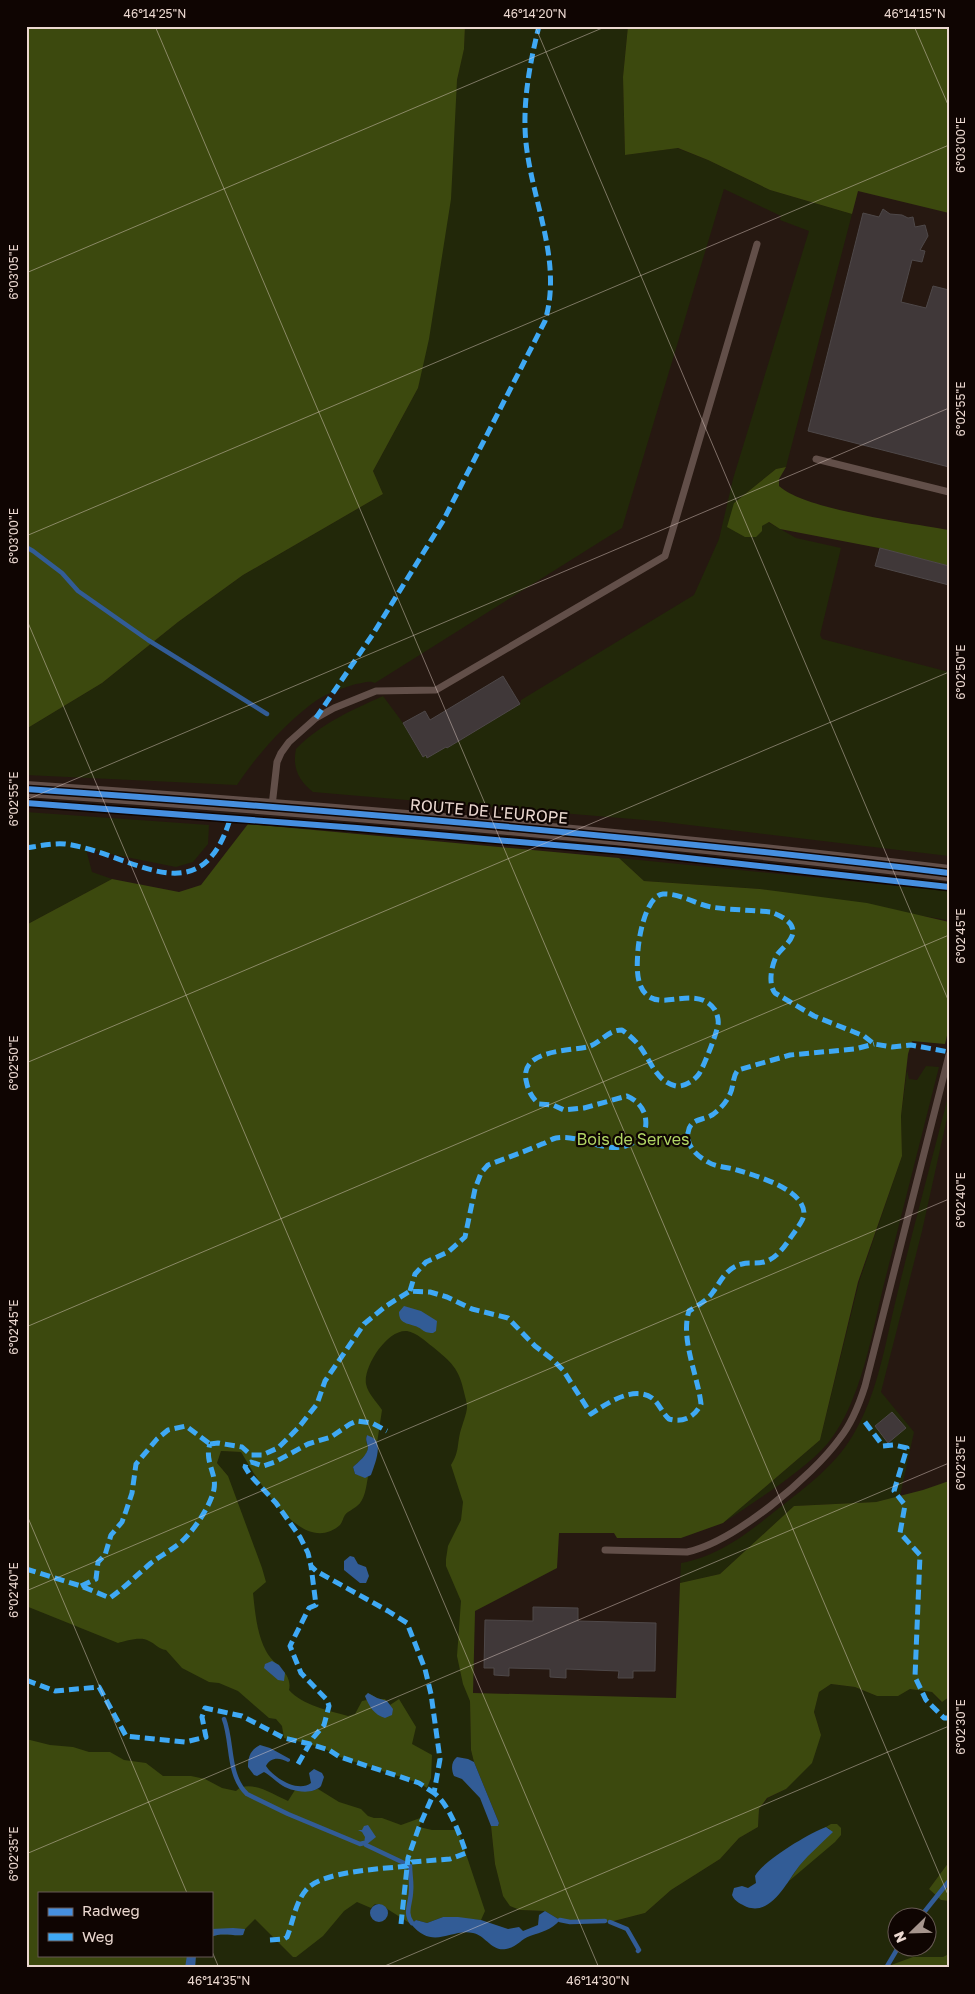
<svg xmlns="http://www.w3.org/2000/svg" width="975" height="1994" font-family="'Golos Text',sans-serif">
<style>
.green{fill:#222809;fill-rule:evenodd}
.forest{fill:#3c490e}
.water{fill:#325c96}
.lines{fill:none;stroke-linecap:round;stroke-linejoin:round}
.stream{stroke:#325c96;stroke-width:4.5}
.building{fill:#403839;stroke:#4e4849}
.service{stroke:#624f49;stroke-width:7}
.tertiary{stroke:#624f49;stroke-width:16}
.quiet{stroke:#3fa9f5;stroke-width:5;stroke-dasharray:10 5;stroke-linecap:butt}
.cycleway-casing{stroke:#0f0502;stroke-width:9}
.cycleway{stroke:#468fdf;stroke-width:6}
.ticks{fill:none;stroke:#ebd8d0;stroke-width:1;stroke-opacity:0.45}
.labels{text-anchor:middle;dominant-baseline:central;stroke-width:4.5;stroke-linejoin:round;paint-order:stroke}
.street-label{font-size:16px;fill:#ebd8d0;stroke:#0f0502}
.park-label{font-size:16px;fill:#b2d665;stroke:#0f0502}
.neatline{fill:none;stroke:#ebd8d0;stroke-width:2}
.ticks-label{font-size:12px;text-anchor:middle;fill:#ebd8d0}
</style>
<rect width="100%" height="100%" fill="#261811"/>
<path class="green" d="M465,26H628L623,77L625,155L677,148L708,160L770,190L852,214L786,467L776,469L734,503L762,531V526L768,522L796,538L841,548L820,635L822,639L949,672V856L656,821L313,792C299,781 292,768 296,749C320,724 352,710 383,696L403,723L422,756L446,747L447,748L520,704L521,700L694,595L719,539L733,479L809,231L780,220L781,216L724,189L622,528L375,683C369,680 363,683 356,684C343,688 328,693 317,700C288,720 256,756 237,785L26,775V729L102,683L178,622L243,575L383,494L373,471L418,388L457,80L464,48Z
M26,812L209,825L208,844L193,862L176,867L86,849L92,872L112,879L26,925Z
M619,858L949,891V922L947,920L760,889L644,881Z
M926,1066L939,1067C921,1138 903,1209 885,1280C872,1331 862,1401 828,1443C803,1472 755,1501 723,1523L820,1440L859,1282L902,1156L901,1116L907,1070L909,1079L917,1080Z
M949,1093V1109L922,1231L881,1392L914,1432L900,1496L876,1502L794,1506L720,1574L680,1583L681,1563C715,1557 743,1537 769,1516C799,1492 834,1468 853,1435C879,1392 886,1338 898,1291C914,1225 932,1159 949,1093Z
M407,1300L496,1365L475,1611L472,1693L470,1701L471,1750L474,1762L495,1814L491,1827L495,1864L503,1896L520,1910L545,1911L610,1922L645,1913L671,1890L720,1859L739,1838L758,1827L759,1809L768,1798L786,1789L821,1735L814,1712L819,1692L831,1684L855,1687L877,1696H897L910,1689L932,1692L941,1702L949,1697V1862L929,1889L941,1900L949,1901V1968H26V1587L228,1476L217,1463L221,1451L241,1452L353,1363ZM39,1893H211V1955H39ZM898,1916H928V1946H898Z"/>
<path class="forest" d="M26,26H465L464,49L457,80L451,199L429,339L418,388L373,471L383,494L243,575L178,622L102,683L26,729Z
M628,26H949V213L858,191L852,214L770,190L708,160L678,148L625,155L623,77Z
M786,467L779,479V486C805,510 911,523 949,530V566L879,548L780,529L769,522L762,526V531L756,537H745L727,527L734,503L776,469Z
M248,824L619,858L644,881L760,889L867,903L949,922V1027L945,1044L912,1041L908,1054L901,1116L902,1156L858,1282L820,1440L723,1523L681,1538H617L614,1533H559L557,1568L475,1611L473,1693L676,1698L680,1583L720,1574L794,1506L876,1502L923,1490L949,1481V1697L942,1702L932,1692L910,1689L898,1696H877L855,1687L831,1684L819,1692L814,1712L821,1735L812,1763L786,1789L767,1798L759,1809L758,1827L739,1838L720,1859L671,1890L645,1913L610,1922H570L560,1920L545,1911L520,1910L510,1906L503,1896L495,1864L491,1826H498L499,1823L474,1762L471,1750L470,1701L463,1684L457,1656L461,1601L446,1566V1559L448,1546L461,1520L463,1502L451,1465C459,1452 457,1447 460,1433C462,1425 467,1413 467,1407C467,1402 465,1397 464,1392C459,1368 451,1362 433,1347C425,1341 417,1333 407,1331C387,1329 363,1367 366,1384C368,1394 377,1402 382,1410L377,1443L367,1435C365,1441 367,1442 368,1448C368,1455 358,1462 353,1467L355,1474L368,1477C366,1487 365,1500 357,1506C354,1509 348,1511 345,1515C343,1518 342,1523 340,1525C301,1559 257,1478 241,1452L221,1451L217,1463L228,1476L262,1568L266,1582L253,1593C255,1612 257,1634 266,1651C273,1665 293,1672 289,1690C302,1705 330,1711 348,1716L355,1714L362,1701L367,1700L365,1696L368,1693L379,1699H385L390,1705L399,1699L416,1727L412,1744L432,1755L431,1778L427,1788L419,1783L340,1757C323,1746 304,1743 284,1738L282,1726L276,1719L269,1718L238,1691L219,1683L209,1682L182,1668L166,1650C158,1649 156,1644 149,1641C141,1636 126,1641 118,1643L26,1606V925L112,879L179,892L201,885Z
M26,1739L50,1745L73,1747L89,1752H110L124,1760L146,1763L163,1776H191L205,1779L222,1788L236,1791C249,1778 274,1795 288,1801L295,1790L311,1791L318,1789L339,1802L361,1809L368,1816L374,1818H382L401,1825L423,1817L419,1827L432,1830H458L485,1911L481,1920L443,1917L427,1923L416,1920L411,1924L381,1905L375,1904L371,1908L357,1902L344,1911L323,1936L296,1957H293L255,1919L245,1929L243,1935C231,1936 222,1932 211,1937V1893H39V1955H196L195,1968H26Z
M831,1824H837L841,1828V1835L835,1842L789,1881L799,1866L830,1829L826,1827Z
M949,1862V1901L941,1900L929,1889Z
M949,1954V1968H883L913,1957H943Z"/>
<path class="water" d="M404,1306L421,1311L437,1321L436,1331L433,1333C422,1333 424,1329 415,1326C406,1323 399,1323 399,1312Z
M367,1435C371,1437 376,1438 377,1443C380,1452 374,1466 371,1475L365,1478L355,1474L353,1467C358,1462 368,1455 368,1447C367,1442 365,1440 367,1435Z
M350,1556L354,1557L358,1564L366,1567L369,1576L366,1583H360L344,1570V1561Z
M272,1661L279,1665L285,1673L284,1681L278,1680L264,1668L265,1664Z
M368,1693L377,1698L387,1701L393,1709L392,1715L385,1718C374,1715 369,1706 365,1696Z
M260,1745L270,1748L290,1759V1761L288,1762C280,1757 270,1757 266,1766C274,1778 298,1793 311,1783L309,1773L314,1769L322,1773L324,1777L321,1786C312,1796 289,1791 280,1784C274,1780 270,1775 264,1772L257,1776L254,1775L248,1767C248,1757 250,1750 260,1745Z
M457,1757L468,1759L474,1762L499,1823L498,1826H491L480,1798L462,1779L454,1776C451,1769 451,1762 457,1757Z
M368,1825L376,1837L366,1845L364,1843L365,1837L362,1832L358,1830H362L364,1826Z
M826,1827L833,1832C822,1843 810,1853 800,1865C787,1881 772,1916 747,1907C741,1904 735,1902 732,1895L734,1888L742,1886L748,1888L756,1883L755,1876C764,1860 808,1834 826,1827Z
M370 1913a9 9 0 1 1 18 0a9 9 0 1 1-18 0Z
M545,1911L560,1920C551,1930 542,1932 530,1936C521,1939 517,1947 506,1949C492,1952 485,1935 473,1933C451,1928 433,1951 411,1924L416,1920L427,1923L443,1917H458L481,1920L508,1929L519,1927L523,1931L538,1925L539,1915Z
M233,1928L245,1929L243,1935C231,1936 222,1932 211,1937V1929Z
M187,1955H196L195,1968H185Z"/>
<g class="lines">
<path class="stream" d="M26,547L33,551L62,573L78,591L148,640L267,714
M224,1719C233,1743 227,1775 247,1794L288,1814L360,1844L364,1843
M366,1845L404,1863
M410,1866C410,1875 412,1883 411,1891C411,1903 404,1913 412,1923
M921,1916L949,1881
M560,1920L570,1922L605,1921
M610,1922L627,1929L639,1950L638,1951
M886,1968L899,1946"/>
</g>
<path class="building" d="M883,209L890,214L902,215L908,218L913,217L915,227L925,225L928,236L920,250L925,251L922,262L912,260L901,302L926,308L933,286L949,290V467L808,431L863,213L879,217Z
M880,548L949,566V585L875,566Z
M503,676L520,704L447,748L446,747L427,758L426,755L423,757L403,723L425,711L430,720Z
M892,1412L906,1428L888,1443L875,1426Z
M533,1607L578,1608V1621L656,1623L655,1671H633V1678H618L619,1671L566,1669V1678L550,1677V1669L509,1668V1676L494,1675V1668H484L485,1620L533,1621Z"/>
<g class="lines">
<path class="service" d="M816,459L949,492
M272,806L277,762L281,753L289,742L316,718L334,708L376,691L436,690L665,556L757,244
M605,1550L687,1552C734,1542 812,1477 840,1438C852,1423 859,1405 865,1386L949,1055"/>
<path class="tertiary" d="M26,789C334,810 642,836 949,873"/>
<path class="quiet" d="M316,718L373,634L443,521L545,321C562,264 535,208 527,151C521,110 529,66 539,26
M26,848C39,846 52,843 65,844C131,852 201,920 231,816
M410,1291L415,1274L426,1262L448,1252L465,1237L475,1189L481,1173L488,1165C506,1158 524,1152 542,1144C546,1143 551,1139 556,1138C583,1133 613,1161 638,1139C646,1131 647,1126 645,1115C642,1106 636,1100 627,1096L584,1108L564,1110L553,1105L539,1104C531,1097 528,1090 526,1080C520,1050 569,1051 587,1047C600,1044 607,1030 622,1030C629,1035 636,1041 641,1048C651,1062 657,1082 676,1086C684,1087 694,1081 699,1074C704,1066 716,1035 718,1025C719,1020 717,1014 715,1010C698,985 665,1009 648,996C635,986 637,964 638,950C639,936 646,896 663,894C679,893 696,904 711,907C730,910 751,910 771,912C781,916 797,923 792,936C789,944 781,949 777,955C771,966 768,984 775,993L814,1016L864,1036L874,1044L892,1047L911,1045L949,1052
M865,1422L883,1446L894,1445L907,1448L894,1491L905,1505L900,1533L920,1555L915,1677L926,1700L944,1718H949
M210,1444L218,1443L242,1447L251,1455H262L278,1448L299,1427L317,1404L325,1381L364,1324L386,1306L410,1291L430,1292L447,1297L472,1309L508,1318L535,1346L552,1359L563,1370L591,1414C606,1404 633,1385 652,1398C659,1403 662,1413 669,1419C683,1423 695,1417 701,1404C698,1376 680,1339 689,1311C697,1306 708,1300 713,1292C721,1281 726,1268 742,1264C749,1262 757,1264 764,1262C779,1258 787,1242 796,1230C799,1225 804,1220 804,1213C803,1189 757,1176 737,1170C728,1167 716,1167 708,1162C697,1156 686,1146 688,1133C690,1116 706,1122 716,1112C722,1107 727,1101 730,1094C734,1086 732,1077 738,1070L790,1055L855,1049L874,1044
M26,1569L81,1586L110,1598C125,1587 137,1575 151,1563C159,1557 168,1552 176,1546C190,1537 211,1506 214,1489C217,1473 204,1462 210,1444
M81,1586L96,1579L98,1562L105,1555L111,1535L122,1522L126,1511L132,1493L136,1464L157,1439L168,1430L186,1426L210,1444
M26,1680L55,1691L99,1687L126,1736L185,1742L206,1737L202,1717L205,1708L242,1716L284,1738L310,1744L329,1750L340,1757L419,1783L434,1793L419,1827L408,1858L401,1924
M298,1764L313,1738L324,1725L329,1706L327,1700L301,1673L290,1646L309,1608L316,1605L311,1566
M270,1940L284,1939L287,1937C293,1922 295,1903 306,1890C321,1871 382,1869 407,1866L412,1862L450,1859L466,1853C460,1835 449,1804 434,1793L440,1759L431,1694L425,1669L407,1623L388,1611L316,1571L311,1566L308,1553L300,1537L276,1503L250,1475L245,1467L246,1464L251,1462L263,1466L275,1462L308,1444L331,1437L350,1424L357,1421L372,1423L387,1431"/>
<defs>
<path id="cycleway" d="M26,789C334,810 642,836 949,873
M26,803L357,828L624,851L949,887"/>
</defs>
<use href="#cycleway" class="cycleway-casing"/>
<use href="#cycleway" class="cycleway"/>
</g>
<path class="ticks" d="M155,26L949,1897M535,26L949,1002M914,26L949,107M26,273L607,26M26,536L949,145M26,618L599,1968M26,800L949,408M26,1063L949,672M26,1327L949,935M26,1513L187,1893M26,1591L949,1199M26,1854L949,1463M211,1949L219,1968M380,1968L949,1726"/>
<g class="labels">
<g class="street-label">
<text transform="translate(489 811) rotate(5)">ROUTE DE L'EUROPE</text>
</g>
<g class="park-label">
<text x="633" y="1139">Bois de Serves</text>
</g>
</g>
<rect width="975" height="1994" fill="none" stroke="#0f0502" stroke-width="55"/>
<rect x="38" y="1892" width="175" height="65" fill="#0f0502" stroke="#675954"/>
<rect x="48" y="1908" width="25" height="8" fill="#468fdf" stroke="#675954"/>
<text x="82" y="1916" font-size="15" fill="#ebd8d0">Radweg</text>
<rect x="48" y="1933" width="25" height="8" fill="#3fa9f5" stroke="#675954"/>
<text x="82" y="1942" font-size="15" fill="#ebd8d0">Weg</text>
<g transform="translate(912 1932) rotate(247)"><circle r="24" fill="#0f0502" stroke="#675954"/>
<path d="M0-4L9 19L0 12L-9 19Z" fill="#a6958d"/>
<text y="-8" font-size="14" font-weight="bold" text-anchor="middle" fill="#ebd8d0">N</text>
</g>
<rect x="28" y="28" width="920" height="1938" class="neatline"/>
<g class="ticks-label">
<text x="155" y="18">46°14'25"N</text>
<text x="535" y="18">46°14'20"N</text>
<text x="915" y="18">46°14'15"N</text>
<text transform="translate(961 145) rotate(-90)" y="4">6°03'00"E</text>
<text transform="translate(14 272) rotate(-90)" y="4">6°03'05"E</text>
<text transform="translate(961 409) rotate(-90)" y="4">6°02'55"E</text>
<text transform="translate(14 536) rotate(-90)" y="4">6°03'00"E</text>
<text transform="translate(961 672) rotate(-90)" y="4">6°02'50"E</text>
<text transform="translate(14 799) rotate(-90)" y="4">6°02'55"E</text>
<text transform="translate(961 936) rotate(-90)" y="4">6°02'45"E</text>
<text transform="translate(14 1063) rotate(-90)" y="4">6°02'50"E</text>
<text transform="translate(961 1200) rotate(-90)" y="4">6°02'40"E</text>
<text transform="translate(14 1327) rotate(-90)" y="4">6°02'45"E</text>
<text transform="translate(961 1463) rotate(-90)" y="4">6°02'35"E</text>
<text transform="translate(14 1590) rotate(-90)" y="4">6°02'40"E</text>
<text transform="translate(961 1727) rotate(-90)" y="4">6°02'30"E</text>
<text transform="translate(14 1854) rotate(-90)" y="4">6°02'35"E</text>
<text x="219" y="1985">46°14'35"N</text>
<text x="598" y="1985">46°14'30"N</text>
</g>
</svg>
